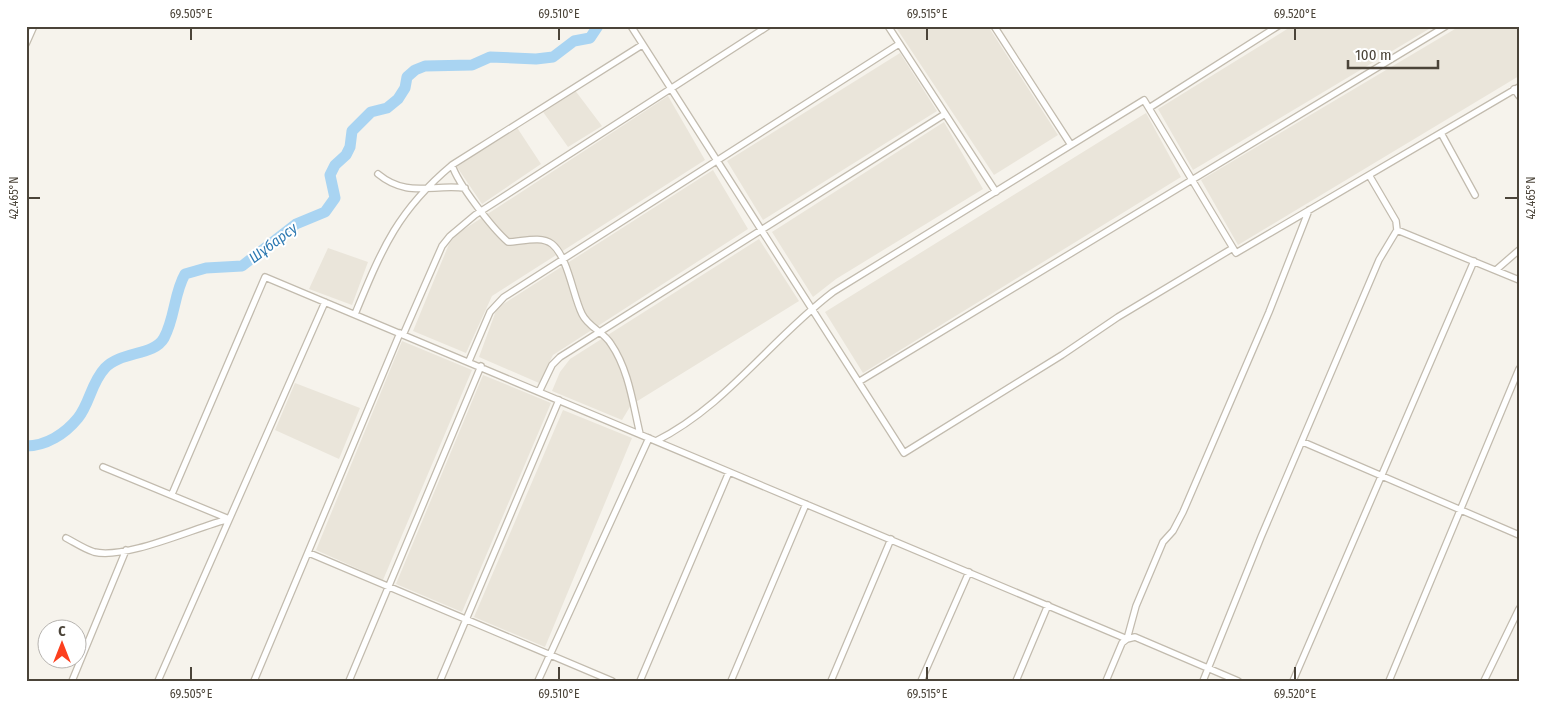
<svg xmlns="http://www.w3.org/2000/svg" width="1545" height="707" font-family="'Fira Sans Condensed',sans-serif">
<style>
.residential{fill:#eae5da}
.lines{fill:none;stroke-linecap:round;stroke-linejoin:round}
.river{stroke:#a9d4f2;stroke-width:11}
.minor-casing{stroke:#c2bbae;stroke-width:8}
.minor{stroke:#fff;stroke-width:5.5}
.ticks{fill:none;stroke:#4b4439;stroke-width:2}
.labels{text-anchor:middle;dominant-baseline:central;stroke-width:4;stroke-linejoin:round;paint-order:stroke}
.water-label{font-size:15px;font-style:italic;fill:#2e7ab2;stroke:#fff}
.neatline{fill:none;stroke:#4b4439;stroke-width:2}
.ticks-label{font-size:12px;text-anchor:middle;fill:#4b4439}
</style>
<rect width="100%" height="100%" fill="#f6f3ec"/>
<path class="residential" d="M895,26H988L1058,135L994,175Z
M1292,26H1434L1193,170L1158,109Z
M1460,26H1519V76L1238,245L1201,180Z
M900,53L937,111L763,220L727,161Z
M574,89L602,126L568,147L541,109Z
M668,96L705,160L492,296L466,353L413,331L449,244L457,234Z
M1146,113L1181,177L863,373L825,312Z
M944,122L983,189L836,279L813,297L772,232Z
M516,126L541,164L482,204L457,167Z
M713,170L748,229L553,355L539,383L479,357L497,308Z
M759,239L799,301L631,405L622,420L552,391L560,372L570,359Z
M328,248L368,262L352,305L309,289Z
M402,341L472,370L383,580L316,550Z
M483,375L551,403L462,612L396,584Z
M295,383L360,408L339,459L275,430Z
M563,410L632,438L545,647L474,617Z"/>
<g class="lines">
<path class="river" d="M26,446C46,446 65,434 78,418C90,403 91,383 105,368C121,351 154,356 164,338C175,318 174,293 185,274L206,268L242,266L296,224L325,212L335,198L330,175L335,165L346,155L350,147L352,131L371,112L387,108L398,99L405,88L407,77L415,70L425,66L472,65L490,57L536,59L553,57L574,41L590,38L598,26"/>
<defs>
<path id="minor" d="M631,26L904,453L1062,355L1118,317L1233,248
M888,26L996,192
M994,26L1071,145
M26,44L34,26
M1514,89L1519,96
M1149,108L1278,26
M1441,133L1475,195
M452,165C458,184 492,228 508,242C521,242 541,235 552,244C568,257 573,296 582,314C588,327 604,332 611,344C629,370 633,405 640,434
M378,174C407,198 431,184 465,188
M1397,230L1519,280
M1496,270L1519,250
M355,314C382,249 397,211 452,165L642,45
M403,335L442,246L450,236L475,215L768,26
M469,361L490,312L504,297L899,44
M860,381L1446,26
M539,392L552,365L560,357L945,114
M656,441C726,406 771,339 833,292L1144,100L1236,253L1519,87
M1303,442L1519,535
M103,467L229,519
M172,494L265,277L1127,639L1135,637L1238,681
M66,538C74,542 84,549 94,552C126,560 196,527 229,519
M309,553L612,681
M72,681L126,550
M158,681L325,302
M254,681L400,333
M349,681L481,366
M440,681L559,400
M538,681L649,438
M640,681L729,472
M731,681L806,504
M831,681L891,539
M921,681L969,572
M1016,681L1048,605
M1106,681L1122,643L1127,639L1136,606L1163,542L1173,531L1183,512L1269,312L1309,210
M1203,681L1261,537L1379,260L1397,230L1396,221L1369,175
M1293,681L1474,261
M1389,681L1519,369
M1484,681L1519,609"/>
</defs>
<use href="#minor" class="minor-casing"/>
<use href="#minor" class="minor"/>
</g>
<path class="ticks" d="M191,28V40M559,28V40M927,28V40M1295,28V40M28,198H40M1505,198H1518M191,667V680M559,667V680M927,667V680M1295,667V680"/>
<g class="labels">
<g class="water-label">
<text transform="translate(273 243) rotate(-37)">Шұбарсу</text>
</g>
</g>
<rect width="1545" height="707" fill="none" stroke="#ffffff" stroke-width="55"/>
<g transform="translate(62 644)"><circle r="24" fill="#ffffff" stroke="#b7b4b0"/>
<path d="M0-4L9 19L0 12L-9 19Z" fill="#fc3f1d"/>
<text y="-8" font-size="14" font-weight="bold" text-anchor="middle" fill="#4b4439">С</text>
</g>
<path d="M1348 60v8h90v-8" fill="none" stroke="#4b4439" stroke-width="2.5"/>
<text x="1355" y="60" font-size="15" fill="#4b4439" stroke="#ffffff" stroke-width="4" paint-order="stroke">100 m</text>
<rect x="28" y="28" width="1490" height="652" class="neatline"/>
<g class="ticks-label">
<text x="191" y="18">69.505°E</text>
<text x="559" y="18">69.510°E</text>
<text x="927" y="18">69.515°E</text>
<text x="1295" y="18">69.520°E</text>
<text transform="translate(14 198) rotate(-90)" y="4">42.465°N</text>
<text transform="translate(1531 198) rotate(-90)" y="4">42.465°N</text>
<text x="191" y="698">69.505°E</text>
<text x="559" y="698">69.510°E</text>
<text x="927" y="698">69.515°E</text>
<text x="1295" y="698">69.520°E</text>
</g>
</svg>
